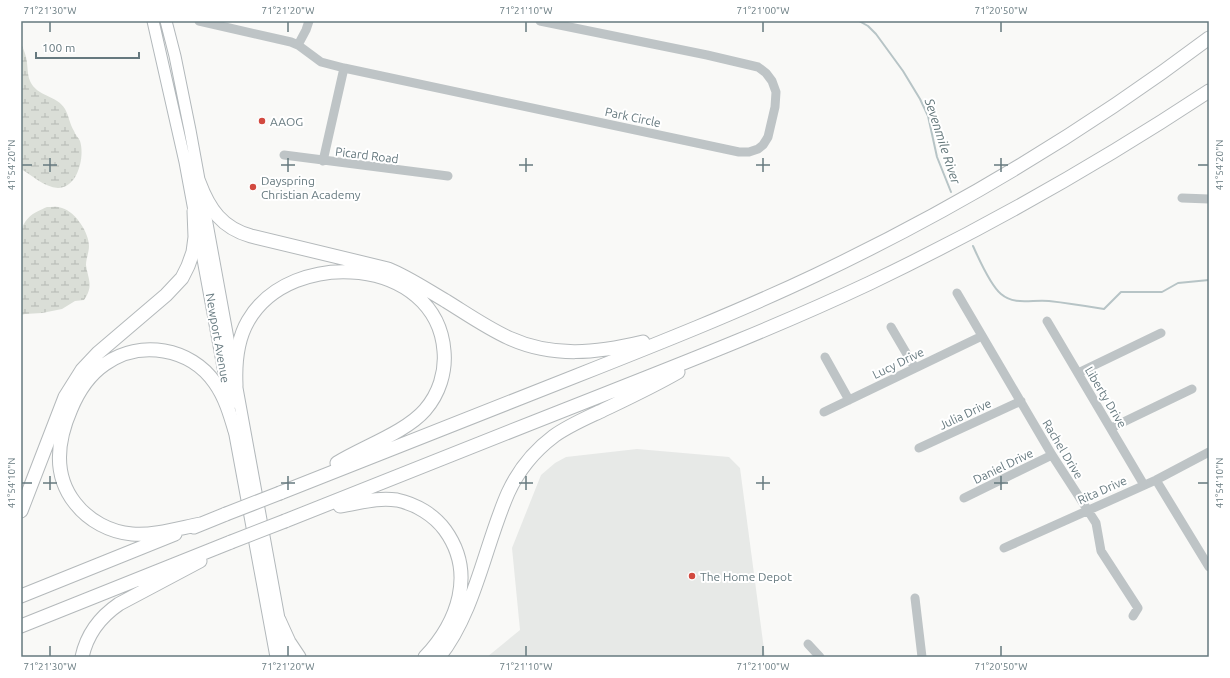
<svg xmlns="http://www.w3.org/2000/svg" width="1230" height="678" font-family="Ubuntu,sans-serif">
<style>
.built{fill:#e7e9e7}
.wetland{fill:url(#wetland-marsh)}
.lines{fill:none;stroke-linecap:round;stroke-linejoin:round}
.stream{stroke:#b7c4c6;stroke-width:2}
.major-casing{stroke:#b2b8bb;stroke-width:13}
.highway-casing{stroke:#b4b9bb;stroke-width:15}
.minor{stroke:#bec4c6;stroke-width:9}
.major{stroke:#fff;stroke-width:11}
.highway{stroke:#fff;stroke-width:13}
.highway-bridge-casing{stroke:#b4b9bb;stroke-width:15;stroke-linecap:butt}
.highway-bridge{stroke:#fff;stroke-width:13}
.ticks{fill:none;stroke:#66797f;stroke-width:1.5}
.poi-dot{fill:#d2493f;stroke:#fff;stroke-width:1.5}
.labels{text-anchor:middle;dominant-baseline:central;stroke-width:4;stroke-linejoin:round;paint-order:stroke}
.street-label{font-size:12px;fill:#66797f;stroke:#fff}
.poi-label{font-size:12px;fill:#66797f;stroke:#fff;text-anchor:start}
.water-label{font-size:13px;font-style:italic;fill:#627679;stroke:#fff}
.neatline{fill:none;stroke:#66797f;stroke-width:1.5}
.ticks-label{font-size:10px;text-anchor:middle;fill:#66797f}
</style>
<defs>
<pattern id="wetland-marsh" width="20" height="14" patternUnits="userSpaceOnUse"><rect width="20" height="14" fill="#daded7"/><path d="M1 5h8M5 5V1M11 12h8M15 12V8" fill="none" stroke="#b5b9b4"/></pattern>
</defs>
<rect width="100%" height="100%" fill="#f9f9f7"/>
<path class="built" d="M637,449L729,457L740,468L765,657H487L520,630L512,548L541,475L555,463L566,457Z"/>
<path class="wetland" d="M21,43C23,48 25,53 26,57C28,65 27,74 30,81C37,97 57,95 65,109C69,116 70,125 74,131C75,135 79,138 80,141C85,156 78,188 58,188C44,187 33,176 21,169Z
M47,207C52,207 57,206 62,208C76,212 89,233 89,246C89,252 86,259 86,265C88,279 94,286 84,300L75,301L62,309L42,313L25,314L21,315V230C27,216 33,213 47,207Z"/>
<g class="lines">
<path class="stream" d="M859,21L868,26L876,34L903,71L920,99L928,116L937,157L951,192
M973,246C979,259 990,285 1001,294C1015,306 1033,299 1049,301C1067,303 1086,306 1104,309L1121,292H1162L1178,283L1209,280"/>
<defs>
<path id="major" d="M153,21L185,162L230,405
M166,21L175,56L190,130L286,657
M233,424L276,657"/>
<path id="highway" d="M199,182C209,209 222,228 251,236L388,269C408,277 427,290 446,301C467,314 487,328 509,338C553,358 597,353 643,342
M236,385C235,363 237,340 248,321C291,246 437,257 444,351C446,372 439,394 425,410C406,432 363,447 337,463
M280,493C378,454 477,415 576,376C657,344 738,312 816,275C955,209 1087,130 1209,38
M340,506C360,503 377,497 397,500C416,504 434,515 445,530C476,573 458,622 425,657
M21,511L65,397L82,370L98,353L166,295L182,278L188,266L193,252L195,237L194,211
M285,521C391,479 498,436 605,394C694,359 783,324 870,283C987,227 1100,163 1209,91
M201,524C180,528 154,536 132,534C110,532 89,521 75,503C53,475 57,441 71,409C78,392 89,375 105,364C140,339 191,348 215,383C225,397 230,414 235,431
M194,527L226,514
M21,596L175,534
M279,620L289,642L299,657
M21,626L231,542
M82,657C87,634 100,617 119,604L200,561
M439,657C475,612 485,545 508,493C518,471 534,451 554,436C568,426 584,419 599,412C626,399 652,387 678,372"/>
</defs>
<use href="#major" class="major-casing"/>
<use href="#highway" class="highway-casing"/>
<path class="minor" d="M199,21L291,42L298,45L321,62L344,68L739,152H749L758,149L763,145L768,137L775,107L776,92L772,81L766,73L758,67L707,55L540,21
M298,45L306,30L309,21
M284,155L448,176
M323,161L344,68
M1182,198L1209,199
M957,293L1052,455L1096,523L1101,551L1138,608L1133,616
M1047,321L1102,414L1144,485
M891,327L915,368
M825,357L849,400
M1078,373L1161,333
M824,412L982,336
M1111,428L1192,389
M919,448L1021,401
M1156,480L1209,567
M964,498L1052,455
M1004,548L1156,480L1209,452
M915,598L922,657
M808,644L820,657"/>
<use href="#major" class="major"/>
<use href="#highway" class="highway"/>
<defs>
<path id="highway-bridge" d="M226,514L280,493
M231,542L285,521"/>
</defs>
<use href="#highway-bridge" class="highway-bridge-casing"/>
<use href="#highway-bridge" class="highway-bridge"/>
</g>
<path class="ticks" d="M50,22V32M288,22V32M526,22V32M763,22V32M1001,22V32M50,158V172M288,158V172M526,158V172M763,158V172M1001,158V172M22,165H32M43,165H57M281,165H295M519,165H533M756,165H770M994,165H1008M1198,165H1208M50,476V490M288,476V490M526,476V490M763,476V490M1001,476V490M22,483H32M43,483H57M281,483H295M519,483H533M756,483H770M994,483H1008M1198,483H1208M50,646V656M288,646V656M526,646V656M763,646V656M1001,646V656"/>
<g class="poi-dot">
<circle cx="262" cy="121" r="4"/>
<circle cx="253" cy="187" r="4"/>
<circle cx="692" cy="576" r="4"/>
</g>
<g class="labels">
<g class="street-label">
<text transform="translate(633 117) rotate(12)">Park Circle</text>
<text transform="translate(367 155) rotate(7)">Picard Road</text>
<text transform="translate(218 338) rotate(80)">Newport Avenue</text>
<text transform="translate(898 363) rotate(-26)">Lucy Drive</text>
<text transform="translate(1106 397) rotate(59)">Liberty Drive</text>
<text transform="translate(965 414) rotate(-25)">Julia Drive</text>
<text transform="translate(1063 449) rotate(59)">Rachel Drive</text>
<text transform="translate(1003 466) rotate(-26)">Daniel Drive</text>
<text transform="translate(1102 490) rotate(-24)">Rita Drive</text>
</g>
<g class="poi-label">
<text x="270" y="121">AAOG</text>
<text x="261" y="180">Dayspring<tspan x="261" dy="14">Christian Academy</tspan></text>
<text x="700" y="576">The Home Depot</text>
</g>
<g class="water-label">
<text transform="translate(943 141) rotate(72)">Sevenmile River</text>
</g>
</g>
<rect width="1230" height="678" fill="none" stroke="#ffffff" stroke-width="44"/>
<path d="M36 52v6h103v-6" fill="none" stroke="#66797f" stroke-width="2"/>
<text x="42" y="52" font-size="12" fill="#66797f" stroke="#ffffff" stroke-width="3" paint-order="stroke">100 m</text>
<rect x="22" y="22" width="1186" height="634" class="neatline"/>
<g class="ticks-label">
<text x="50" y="14">71°21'30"W</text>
<text x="288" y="14">71°21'20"W</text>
<text x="526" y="14">71°21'10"W</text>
<text x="763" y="14">71°21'00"W</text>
<text x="1001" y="14">71°20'50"W</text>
<text transform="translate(11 165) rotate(-90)" y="4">41°54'20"N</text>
<text transform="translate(1219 165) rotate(-90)" y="4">41°54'20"N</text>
<text transform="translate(11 483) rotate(-90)" y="4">41°54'10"N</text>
<text transform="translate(1219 483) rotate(-90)" y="4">41°54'10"N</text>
<text x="50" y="670">71°21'30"W</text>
<text x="288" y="670">71°21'20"W</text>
<text x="526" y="670">71°21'10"W</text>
<text x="763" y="670">71°21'00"W</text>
<text x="1001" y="670">71°20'50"W</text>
</g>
</svg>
